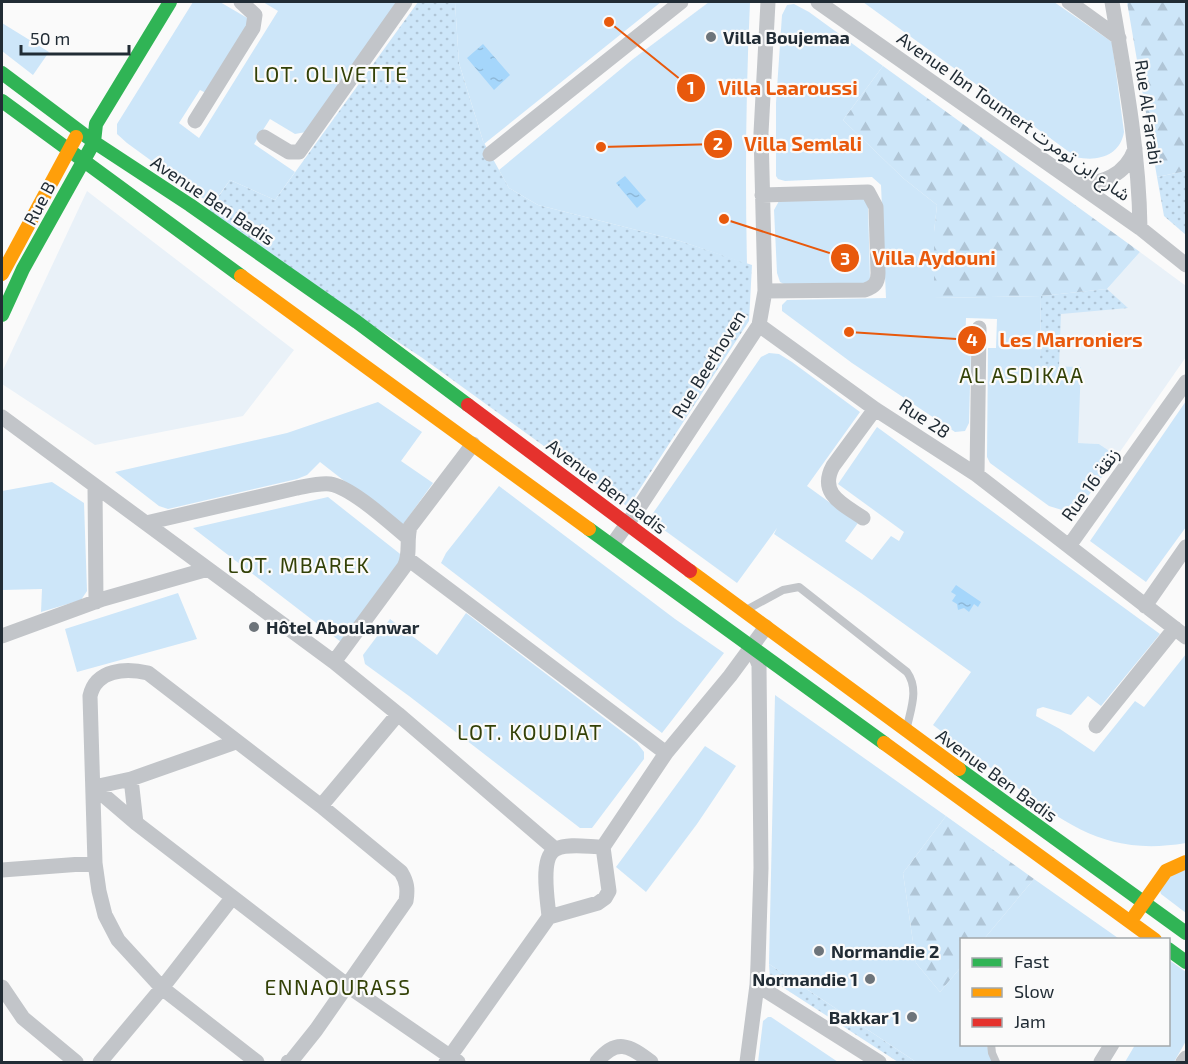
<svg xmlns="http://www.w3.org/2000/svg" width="1188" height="1064" font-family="'Exo 2','Noto Sans Arabic',sans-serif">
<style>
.built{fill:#e9f1f8}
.grass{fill:url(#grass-dots)}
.forest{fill:url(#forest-firs)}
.garden{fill:#cde6f9}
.water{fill:url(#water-ripples)}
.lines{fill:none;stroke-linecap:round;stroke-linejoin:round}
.lane{stroke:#c2c5c9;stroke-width:8}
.street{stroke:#c2c5c9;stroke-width:15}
.fast{stroke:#30b455;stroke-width:14}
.slow{stroke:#ff9f0a;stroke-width:14}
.jam{stroke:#e5322d;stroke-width:14}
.poi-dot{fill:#6d747a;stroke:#fafafa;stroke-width:2}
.labels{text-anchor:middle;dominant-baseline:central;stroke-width:4.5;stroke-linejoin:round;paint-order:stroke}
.poi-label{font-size:18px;font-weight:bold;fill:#212c35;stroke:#fafafa;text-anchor:start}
.street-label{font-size:18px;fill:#212c35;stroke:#fafafa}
.quarter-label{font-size:21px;letter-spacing:1.5px;fill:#334107;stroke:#fafafa}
.leader{fill:none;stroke:#e8590c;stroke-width:2}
.callout-dot{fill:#e8590c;stroke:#fafafa;stroke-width:2}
.mark-label{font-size:18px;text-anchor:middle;font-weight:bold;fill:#fff}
.callout-label{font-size:20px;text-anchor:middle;font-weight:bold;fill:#e8590c;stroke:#fafafa;stroke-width:4.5;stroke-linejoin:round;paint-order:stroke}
</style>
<defs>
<pattern id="grass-dots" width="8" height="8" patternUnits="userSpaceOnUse" patternTransform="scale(1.5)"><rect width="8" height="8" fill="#cde6f9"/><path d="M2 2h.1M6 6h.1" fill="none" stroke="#b0c5d6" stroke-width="1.8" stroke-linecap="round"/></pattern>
<pattern id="forest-firs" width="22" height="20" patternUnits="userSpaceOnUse" patternTransform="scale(1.5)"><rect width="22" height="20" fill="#cde6f9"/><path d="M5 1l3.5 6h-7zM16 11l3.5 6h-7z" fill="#b0c5d6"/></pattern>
<pattern id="water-ripples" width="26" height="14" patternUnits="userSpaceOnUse" patternTransform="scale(1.5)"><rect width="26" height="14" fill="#a5d6fb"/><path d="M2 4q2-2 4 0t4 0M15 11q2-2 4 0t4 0" fill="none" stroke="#8eb8d8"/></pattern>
</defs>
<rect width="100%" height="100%" fill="#fafafa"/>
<path class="built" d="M87,191L294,350L243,416L95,445L2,384V372Z
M1140,252L1186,286V357L1117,456L1099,444L1038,442L1041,296L1107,289Z"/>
<path class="grass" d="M418,2H455L459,63L483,141L509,188L538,205L680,241L752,265L749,321L628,507L421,357L205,216L230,180L275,200Z
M1186,171V235L1164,216L1157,177Z
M1107,289L1128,308L1061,314L1059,367L1040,366L1041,296Z
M769,964L916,1062H898L770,979Z"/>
<path class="forest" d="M1127,2H1186V171L1157,177Z
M883,66L1140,252L1107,289L1041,296L934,298V232L937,205L903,178L843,120Z
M946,816L1034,879L984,939L962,940L961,967L940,992L916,963L903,873Z"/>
<path class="garden" d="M193,2H220L249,19V24L208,94L200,90L179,123L199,138L278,11L263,2H396L398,3L306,132L295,134L270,119L254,144L295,172L275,200L230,180L212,205L127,143L117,134V124Z
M455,2H661L484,144L459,63Z
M709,2H750C746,89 745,176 747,264L680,241L538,205L509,188L499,170L633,59Z
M863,2H1054L1112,42L1124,132C1120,156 1097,162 1076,157Z
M794,4L809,12L883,66L843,120L903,178L937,205L934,232V298L1041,296L1040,366L1081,367L1078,443L1099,444L1117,456L1081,506L1062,510L1049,506L990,463L987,457L988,348H996L997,319L966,318L965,349H971L969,423L965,431L955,432L852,363L782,311V305L787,300L886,298L881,185L872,177L785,181L778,179L776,176V103L782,15L787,5Z
M2,23L49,52L33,75L2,51Z
M865,198L868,206L870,280L865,283L784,284L780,282L777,273L774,210L779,201Z
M769,353L779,354L792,362L860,412L807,486L858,523L845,541L872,560L891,536L899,541L904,532L838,484L877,427L1160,634L1101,706L1088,696L1071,715L1043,707L1037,709L1036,716L1060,729L1094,752L1135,701L1144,707L1186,654V843C1109,856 1069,827 1011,783C985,764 959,745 933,725L971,672L861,593L774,534L777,528L737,583L649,519L761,357Z
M1186,401V527L1146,582L1090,541Z
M378,402L422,432L401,461L433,483L402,526L320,462L307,475L297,479L168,509L159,506L115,472L287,433Z
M52,482L84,503L87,591L81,600L41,612L42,589L2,590V491Z
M499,486L675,619L724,653L662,733L441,563L446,553Z
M328,497L404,557L341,642L193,528Z
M178,593L197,639L77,672L65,629Z
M466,613L637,743L644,752V759L592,828H580L409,696L365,664L363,655L390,619L437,655Z
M775,695L946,816L903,873L916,963L940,992L961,967L962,1044L986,1045L996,1062H916L769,964Z
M705,746L736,766L697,824L646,892L616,867Z
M1186,868V913L1161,894L1158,884Z
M1034,879L1118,938L1120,939H984Z
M1169,960L1186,972V1041L1174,1062H1125L1135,1045L1168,1044Z
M768,1017H771L838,1062H758L763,1021Z"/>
<path class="water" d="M483,44L510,75L494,90L467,58Z
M625,176L646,200L637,208L616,183Z
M956,585L981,602L978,607L974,604L969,612L964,608L958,610L957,604L952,601L956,595L951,592Z"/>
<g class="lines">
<path class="lane" d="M748,609L783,590L799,587L907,672C919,689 911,708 907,727
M991,1044L992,1053L996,1062"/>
<path class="street" d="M818,2L1140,228L1186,265
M1069,2L1119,38
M1112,2C1125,77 1139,152 1140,228
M195,121L253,28L255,15L241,2
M264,137L289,152H299L405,2
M490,154L681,2
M1076,182C1102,186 1126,174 1135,149
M762,195L868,192L876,207L878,273C878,283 874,287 865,290L765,291
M759,325L875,409L977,475L1186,637
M2,417L334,662L398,714L555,849
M977,475L979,328
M95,486L96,602
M863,518C843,504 818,494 833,466L875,409
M146,523L297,488C308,486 318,483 330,484C351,487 389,522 407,537
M612,545L640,506L759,325L765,291L761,133L768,2
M1069,546L1186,382
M408,559L666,753
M1145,606L1186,547
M2,636L103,599L208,569
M334,662L404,567C411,555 406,541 410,527L473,444
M1096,726L1175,628
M131,779L136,823
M94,787L136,823L348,986L458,1062
M94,787L131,779L236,742
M321,806L398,714
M2,870L95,863
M549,917C548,901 539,857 556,849C568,843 589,847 603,847
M757,985L879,1062
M2,987L23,1018L76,1062
M100,1062L162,988L232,898
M257,1062L162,988L118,940L105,915L99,891L95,863L90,696C96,669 126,668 148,673L321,806L401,872C407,882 408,889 406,901L316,1030L292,1060L288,1062
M446,1062L549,917L598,903L605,898L609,891L603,847L666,753L730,676L766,627
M597,1062C616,1038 629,1045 651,1062
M747,1062L757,985L758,964L761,868L759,665L752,647
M1101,1062L1112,1044
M1183,1062L1186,1058"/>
<path class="fast" d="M2,73L94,142L190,205L357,322L468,405
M2,101L241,276
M2,315L23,269L94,142L96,124L170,2
M589,529L884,743
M959,769L1186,933
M1168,949L1186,962"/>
<path class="slow" d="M2,274L76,137
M241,276L589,529
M690,571L959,769
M884,743L1155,940
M1135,915L1166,871L1186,862"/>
<path class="jam" d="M468,405L690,571"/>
</g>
<g class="poi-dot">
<circle cx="711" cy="37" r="6"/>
<circle cx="254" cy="627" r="6"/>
<circle cx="819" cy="951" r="6"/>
<circle cx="870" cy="979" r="6"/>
<circle cx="912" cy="1017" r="6"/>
</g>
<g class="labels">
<g class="poi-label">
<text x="723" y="37">Villa Boujemaa</text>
<text x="266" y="627">Hôtel Aboulanwar</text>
<text x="831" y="951">Normandie 2</text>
<text x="858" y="979" text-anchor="end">Normandie 1</text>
<text x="900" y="1017" text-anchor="end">Bakkar 1</text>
</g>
<g class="street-label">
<text transform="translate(1149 112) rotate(82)">Rue Al Farabi</text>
<text transform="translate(1014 116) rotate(35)">Avenue Ibn Toumert شارع ابن تومرت</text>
<text transform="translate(213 200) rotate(34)">Avenue Ben Badis</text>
<text transform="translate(39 203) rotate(-62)">Rue B</text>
<text transform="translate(708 364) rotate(-58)">Rue Beethoven</text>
<text transform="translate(925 418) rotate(33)">Rue 28</text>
<text transform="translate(1090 484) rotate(-54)">Rue 16 زنقة</text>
<text transform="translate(607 486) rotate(37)">Avenue Ben Badis</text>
<text transform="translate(997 775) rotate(36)">Avenue Ben Badis</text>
</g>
<g class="quarter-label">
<text x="331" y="73">LOT. OLIVETTE</text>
<text x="1022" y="374">AL ASDIKAA</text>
<text x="299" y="564">LOT. MBAREK</text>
<text x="530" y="731">LOT. KOUDIAT</text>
<text x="338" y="986">ENNAOURASS</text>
</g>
</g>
<path class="leader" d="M609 22L691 88M601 147L718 144M724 219L845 258M849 332L972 340"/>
<g class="callout-dot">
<circle cx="609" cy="22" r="6"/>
<circle cx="601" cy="147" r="6"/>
<circle cx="724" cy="219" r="6"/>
<circle cx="849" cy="332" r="6"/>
<circle cx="691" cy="88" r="15"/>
<circle cx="718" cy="144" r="15"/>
<circle cx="845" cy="258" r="15"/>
<circle cx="972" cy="340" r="15"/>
</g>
<g class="mark-label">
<text x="691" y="94">1</text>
<text x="718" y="150">2</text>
<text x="845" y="265">3</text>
<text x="972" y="346">4</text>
</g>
<g class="callout-label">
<text x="788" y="95">Villa Laaroussi</text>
<text x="803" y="151">Villa Semlali</text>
<text x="934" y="265">Villa Aydouni</text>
<text x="1071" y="347">Les Marroniers</text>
</g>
<rect width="1188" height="1064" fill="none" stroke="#212c35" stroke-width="6"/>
<rect x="960" y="938" width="210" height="108" fill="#fafafa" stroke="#a3a8ab" stroke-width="1.5"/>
<rect x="972" y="958" width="30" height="9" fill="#30b455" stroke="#a3a8ab" stroke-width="1.5"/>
<text x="1014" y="968" font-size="18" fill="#212c35">Fast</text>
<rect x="972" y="988" width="30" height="9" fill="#ff9f0a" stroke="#a3a8ab" stroke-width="1.5"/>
<text x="1014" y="998" font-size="18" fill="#212c35">Slow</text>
<rect x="972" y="1018" width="30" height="9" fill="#e5322d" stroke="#a3a8ab" stroke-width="1.5"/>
<text x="1014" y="1028" font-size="18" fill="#212c35">Jam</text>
<path d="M21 45v9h108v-9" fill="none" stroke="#212c35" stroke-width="3"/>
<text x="30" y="45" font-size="18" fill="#212c35" stroke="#fafafa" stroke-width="4.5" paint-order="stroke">50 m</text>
</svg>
